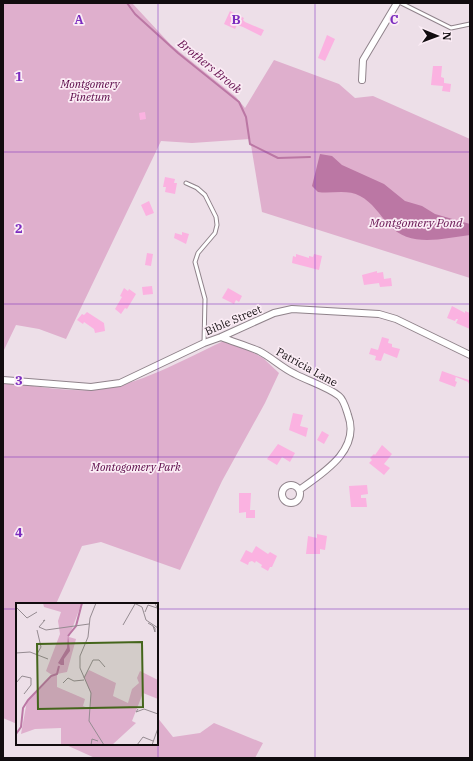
<svg xmlns="http://www.w3.org/2000/svg" width="473" height="761" font-family="'IBM Plex Serif',serif">
<style>
.green{fill:#dfafcd}
.water{fill:#bb77a4}
.lines{fill:none;stroke-linecap:round;stroke-linejoin:round}
.stream{stroke:#bb77a4;stroke-width:2}
.building{fill:#fbb2e1}
.lane-casing{stroke:#90838b;stroke-width:5}
.street-casing{stroke:#90838b;stroke-width:8}
.lane{stroke:#fff;stroke-width:3}
.street{stroke:#fff;stroke-width:6}
.grid{fill:none;stroke:#7b2cbf;stroke-width:1;stroke-opacity:0.55}
.labels{text-anchor:middle;dominant-baseline:central;stroke-width:3.5;stroke-linejoin:round;paint-order:stroke}
.park-label{font-size:11px;font-style:italic;fill:#550042;stroke:#fbecf5}
.street-label{font-size:11px;fill:#110c0f;stroke:#fbecf5}
.water-label{font-size:12px;font-style:italic;fill:#661351;stroke:#fbecf5}
.inset-river{fill:none;stroke:#bb77a4;stroke-width:2}
.inset-road{fill:none;stroke:#958b91;stroke-width:1}
.view{fill:#44651b;fill-opacity:0.15;stroke:#44651b;stroke-width:2}
.inset-edge{fill:none;stroke:#110c0f;stroke-width:2}
.grid-label{font-size:13px;text-anchor:middle;font-weight:bold;fill:#7b2cbf;stroke:#fbecf5;stroke-width:3.5;stroke-linejoin:round;paint-order:stroke}
</style>
<rect width="100%" height="100%" fill="#eddfe8"/>
<path class="green" d="M3,3H132L171,45L236,97L245,108L274,60L339,84L355,98L373,96L470,139V278L262,212L250,139L192,143L161,141L66,339L39,329L16,325L3,352Z
M228,339L263,358L279,373L265,403L222,481L180,570L101,542L82,546L56,604H17V724L3,718V382C36,386 70,393 103,389C144,383 190,356 228,339Z
M157,717L173,737L200,733L214,723L263,743L255,758H95L64,744H157Z"/>
<path class="water" d="M320,154L332,156L342,165L384,184L405,201L422,206L435,214L470,224V235C443,238 410,249 388,224C380,215 372,202 360,196C348,189 331,194 318,192L312,186Z"/>
<g class="lines">
<path class="stream" d="M127,3L135,14L178,53L239,102L246,117L250,144L278,158L310,157"/>
</g>
<path class="building" d="M230,11L244,18L243,20L245,22L264,30L261,36L243,27L237,25L235,29L224,24Z
M327,35L335,39L325,61L318,58Z
M433,66H442L441,77L444,78V83L451,84L450,92L442,91L443,86L431,85Z
M145,112L146,119L140,120L139,113Z
M165,177L175,179L174,183H177L175,194L165,192L166,187H163Z
M149,201L154,213L146,216L141,205Z
M182,232L189,234L186,244L174,238L175,233L182,235Z
M147,253L153,254L151,266L145,265Z
M296,254L309,258V256L313,257L314,254L322,256L319,270L292,263L293,256L296,257Z
M377,271V273L383,272L384,279L391,278L392,286L380,287L379,283L364,285L362,275Z
M152,286L153,294L143,295L142,287Z
M124,288L128,291L129,289L136,294L127,309L125,308L121,314L115,309L122,297L120,296Z
M228,288L242,296L239,302L236,300L234,304L222,298Z
M452,306L465,313V311L470,313V329L456,323L458,319H456L455,321L447,318Z
M87,312L104,323L105,331L95,333L94,329L84,322L83,324L77,320L82,314L84,315Z
M382,337L389,339L388,343L392,344V347L400,349L397,358L384,353L381,361L375,360L376,356L369,354L371,348L378,350Z
M442,371L456,376L455,381L457,382L455,387L439,381Z
M456,376L469,380L470,386L468,382L456,377Z
M293,413L303,415L300,426L308,428L306,437L289,430Z
M322,431L329,435L324,444L317,440Z
M278,444L295,453L290,462L282,457L277,465L267,459Z
M382,445L392,454L384,464L390,468L384,475L369,463L372,460L370,458L374,454L375,455Z
M367,485L368,494L361,495V498H366L367,507H351L349,486Z
M239,493H251L250,510H255V518H246V512L239,513Z
M317,534L327,536L325,550L320,549V554H306L308,536L317,538Z
M256,546L268,554L270,552L277,556L272,567H270L268,571L261,567L262,565L256,561L255,563L252,561L249,562L248,565L240,561L246,550L252,553Z"/>
<g class="lines">
<defs>
<path id="lane" d="M401,3L451,28L470,24
M186,183L197,188L205,195L216,217L217,225L215,233L198,253L195,262L205,299L204,343"/>
<path id="street" d="M362,80L363,60L397,3
M221,337C234,342 247,346 259,351C271,357 282,368 295,374C308,381 328,387 339,396C344,400 346,409 348,415C361,450 323,473 299,490
M3,380L91,387L120,383L204,343L221,337L274,313L292,309L379,314L396,319L470,355
M282 494a9 9 0 1 1 18 0a9 9 0 1 1-18 0Z"/>
</defs>
<use href="#lane" class="lane-casing"/>
<use href="#street" class="street-casing"/>
<use href="#lane" class="lane"/>
<use href="#street" class="street"/>
</g>
<path class="grid" d="M158,3V758M315,3V758M3,152H470M3,304H470M3,457H470M3,609H17M157,609H470"/>
<g class="labels">
<g class="park-label">
<text x="90" y="84">Montgomery<tspan x="90" dy="13">Pinetum</tspan></text>
<text x="136" y="467">Montogomery Park</text>
</g>
<g class="street-label">
<text transform="translate(233 320) rotate(-23)">Bible Street</text>
<text transform="translate(307 367) rotate(29)">Patricia Lane</text>
</g>
<g class="water-label">
<text transform="translate(210 66) rotate(39)">Brothers Brook</text>
<text x="416" y="222">Montgomery Pond</text>
</g>
</g>
<g transform="translate(16 603)">
<rect width="142" height="142" fill="#eddfe8"/>
<path d="M27,0H68L65,2L53,34L60,36L51,69L41,71V84L69,96L67,103L74,106L75,91L68,74L73,67L100,80L97,93L112,100L116,86L123,80L121,75L124,68L142,77V96L127,90L116,118L120,120L96,142H45V125L19,126L5,131L11,98L36,72L30,68L44,31L42,18L45,9L28,4Z" fill="#dfafcd"/>
<path d="M52,32L54,48L48,56V62H45L42,60L51,45Z" fill="#bb77a4"/>
<path class="inset-river" d="M52,33L60,23L66,0M0,131L5,124L7,105L12,97L35,73L41,71L43,63"/>
<path class="inset-road" d="M80,0L74,15L72,34L64,53V65L75,90L73,118L88,142M118,0L126,4L130,17L142,25M0,4L11,15L21,9M129,9L132,2L141,5L139,0M27,18L29,17L23,24L30,27L73,21M132,20L137,23L139,25V29L137,23M107,22L119,1M0,50L14,49L32,56M21,51L25,44L21,27M68,75L77,57H83L89,64M0,80L6,73L15,75V82L8,91M47,80L52,75L58,78L68,77M122,106L120,109L128,106L142,111M75,142L76,136L82,138M121,142L127,134L137,138M136,142L142,125"/>
<path class="view" d="M126,39L127,104L22,106L21,41Z"/>
<rect width="142" height="142" class="inset-edge"/>
</g>
<g class="grid-label">
<text x="79" y="24">A</text>
<text x="236" y="24">B</text>
<text x="394" y="24">C</text>
<text x="19" y="81">1</text>
<text x="19" y="233">2</text>
<text x="19" y="385">3</text>
<text x="19" y="537">4</text>
</g>
<rect width="473" height="761" fill="none" stroke="#110c0f" stroke-width="8"/>
<g transform="translate(437 36) rotate(91)" stroke="#fbecf5" stroke-width="3" paint-order="stroke">
<path d="M0-3L7 15L0 10L-7 15Z" fill="#110c0f"/>
<text y="-6" font-size="11" font-weight="bold" text-anchor="middle" fill="#110c0f">N</text>
</g>
</svg>
